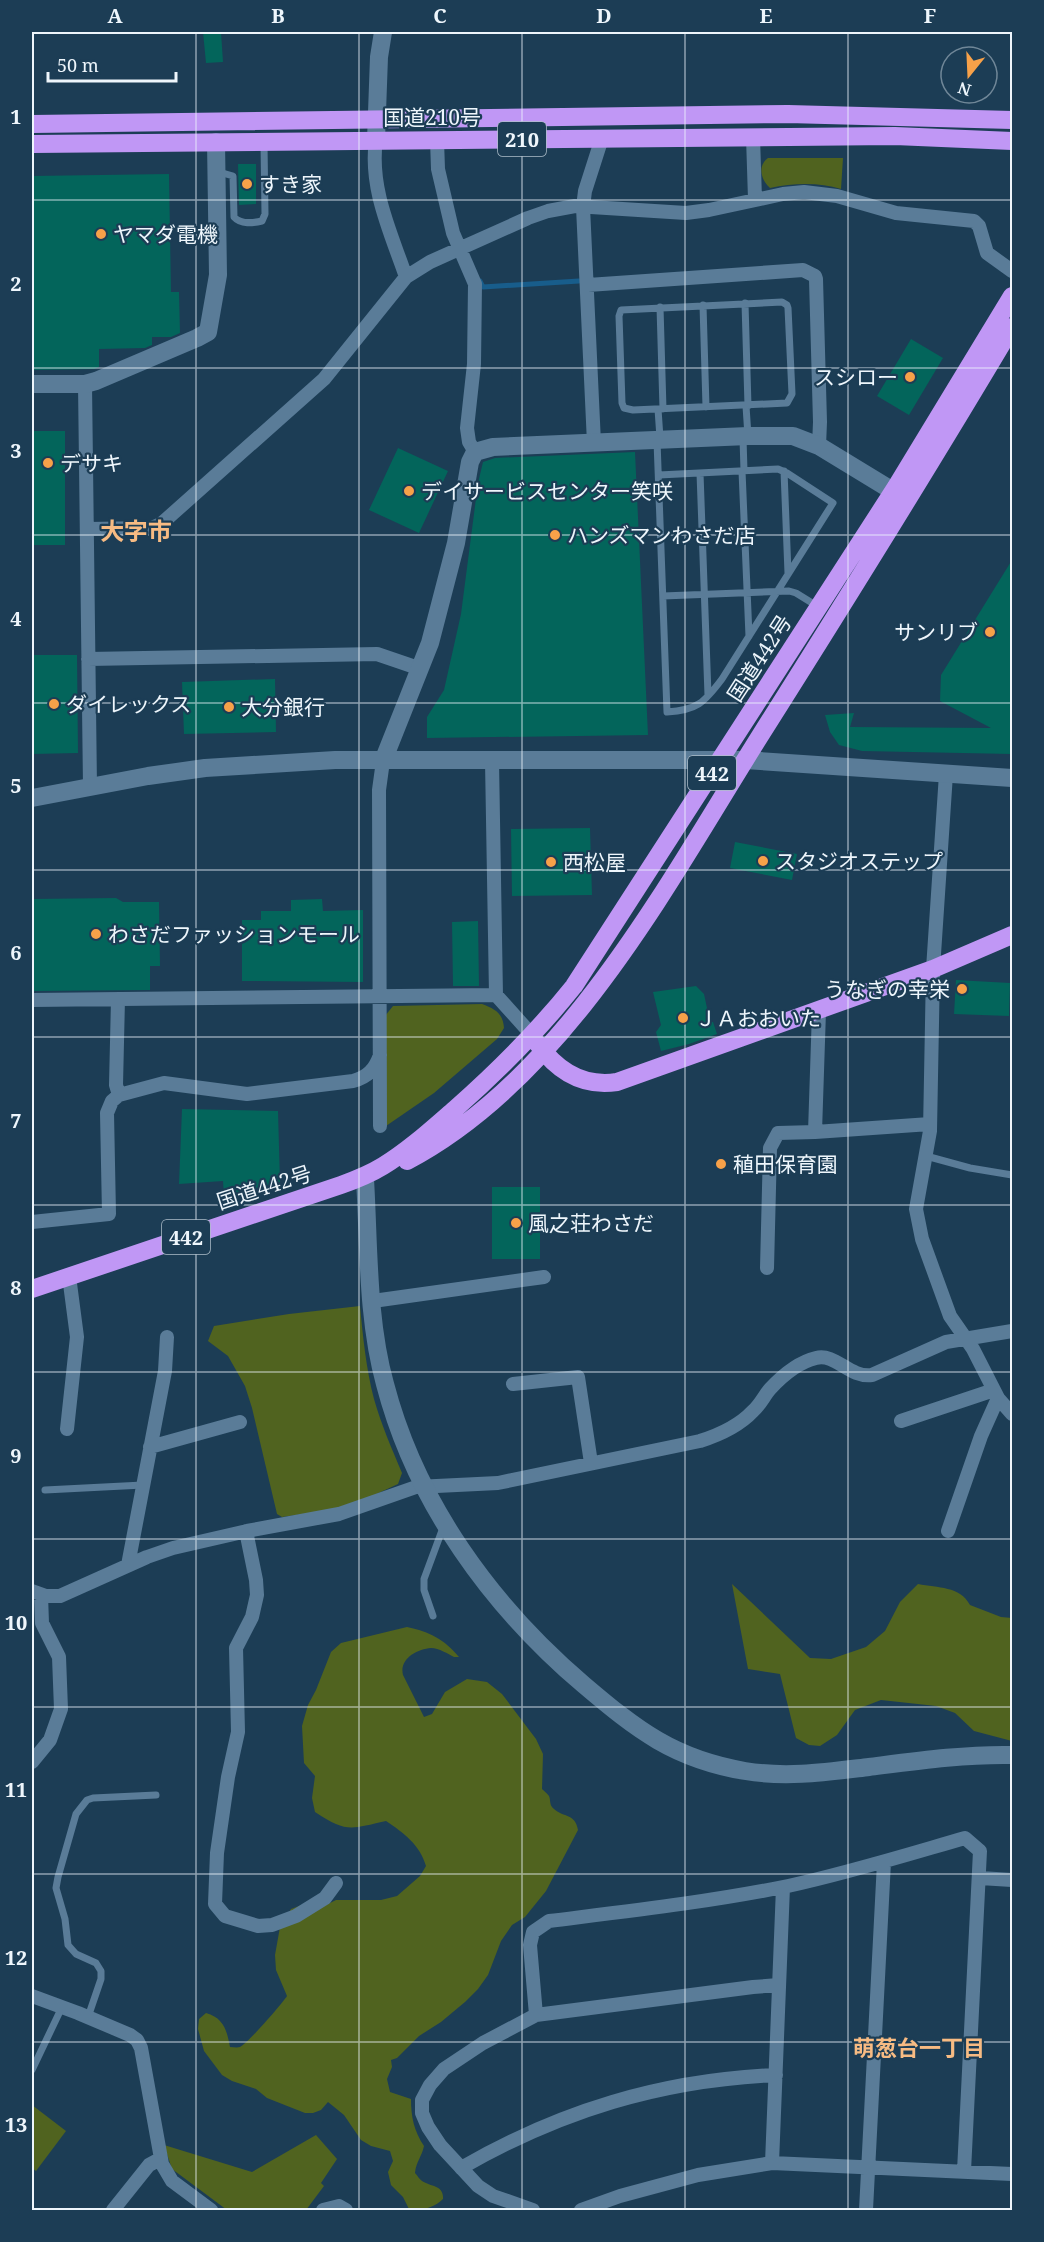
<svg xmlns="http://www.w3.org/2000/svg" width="1044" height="2242" font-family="'Noto Serif','Noto Sans JP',serif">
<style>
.green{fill:#50631f}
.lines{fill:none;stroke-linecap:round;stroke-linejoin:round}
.stream{stroke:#185d8b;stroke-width:5}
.building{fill:#03655b}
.lane{stroke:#5a7c98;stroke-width:7}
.street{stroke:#5a7c98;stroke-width:14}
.secondary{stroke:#5a7c98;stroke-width:18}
.highway{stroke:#c097f5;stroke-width:18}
.grid{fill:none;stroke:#eef6fc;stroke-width:1.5;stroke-opacity:0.55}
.poi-dot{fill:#f7a149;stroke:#1c3d55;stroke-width:2}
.labels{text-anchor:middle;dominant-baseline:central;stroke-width:4.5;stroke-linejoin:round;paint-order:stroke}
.shield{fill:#1c3d55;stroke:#afbeca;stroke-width:1.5}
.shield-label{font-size:20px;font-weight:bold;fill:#eef6fc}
.street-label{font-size:21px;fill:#eef6fc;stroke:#1c3d55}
.poi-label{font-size:21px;fill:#eef6fc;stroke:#1c3d55;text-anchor:start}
.neighbourhood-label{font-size:22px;font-weight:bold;fill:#f7bb83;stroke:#1c3d55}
.quarter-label{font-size:24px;font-weight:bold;fill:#f7bb83;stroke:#1c3d55}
.neatline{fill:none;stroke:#eef6fc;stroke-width:2}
.grid-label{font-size:20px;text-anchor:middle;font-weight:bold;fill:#eef6fc}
</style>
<rect width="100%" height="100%" fill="#1c3d55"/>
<path class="green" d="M768,158H843L841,189C819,182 793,183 770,188C761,180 757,166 768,158Z
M482,1004C495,1009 503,1013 504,1028L497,1039L434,1093L386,1126L385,1016L393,1006Z
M360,1306C363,1337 366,1368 374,1399C381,1424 392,1449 402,1473L398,1484L346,1508L282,1517L277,1514L252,1408L245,1386L228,1356L208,1341L214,1326L289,1314Z
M732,1584L810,1658L831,1659L866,1647L885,1631L900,1602L918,1584C938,1588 960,1586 970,1605L1001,1617L1012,1618V1741L974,1731L955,1713L936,1706L881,1700L855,1710L837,1735L820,1746L809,1745L796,1738L780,1674L748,1669Z
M407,1627C430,1632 444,1639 459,1657H454C448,1654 439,1648 431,1648C417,1649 399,1659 403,1675L424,1717L432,1714L445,1692L467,1679L487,1682L502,1694L536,1739L543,1754L542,1789C544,1791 547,1793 549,1796C551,1801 549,1805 554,1809C564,1818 575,1813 578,1830L546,1891L525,1917L512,1925L501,1941L488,1975L478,1989L465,2002L441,2022L419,2036L397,2058L391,2060L392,2067L387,2079L390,2092L411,2099C411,2117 414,2131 424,2146C422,2156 416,2162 415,2173C418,2176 419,2179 422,2181C431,2187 444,2185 443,2199C434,2208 421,2211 409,2209L403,2197L391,2185L388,2172L393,2161L390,2151L371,2146L361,2140L344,2115L328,2102L321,2110L313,2113H305L267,2098L256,2089L232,2081L222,2075L204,2051L198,2029L199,2019L206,2013C224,2018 227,2031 230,2047C233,2047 237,2048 240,2047C247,2044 282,2004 287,1996L276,1970L275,1955L280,1927L291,1909L307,1903L326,1905L336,1900H381L397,1896L420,1876L426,1866C420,1845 404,1833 386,1821C350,1829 347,1833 315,1812L312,1798L315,1776L304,1763L302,1726L308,1705L316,1690L331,1652L341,1643Z
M32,2105L66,2131L36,2171L32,2168Z
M316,2135L337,2159L321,2183L324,2186L306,2210H227L172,2169L164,2145L252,2172Z"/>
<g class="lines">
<path class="stream" d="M480,281L483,287L579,281"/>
</g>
<path class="building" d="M203,32H221L223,62L206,63Z
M238,164H256V204L239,205Z
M169,174L171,292H179L180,333L171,337H152V345L145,348L99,349V367L94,369L32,370V176Z
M911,339L943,358L909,415L877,396Z
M32,431H65V545H32Z
M398,448L448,471L419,533L369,510Z
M635,452L648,735L427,738V717L444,690L461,614L478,483L483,462L495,458Z
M1012,560V754L862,751L839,745L830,732L825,715L854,713L850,727L991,728L940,701L941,675Z
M32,655H77L78,753L32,754Z
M275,679L276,732L184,734L182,682Z
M590,828L592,895L512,896L511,829Z
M735,842L797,854L792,880L730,868Z
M116,898L123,902H159L160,966H150V990L32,991V899Z
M322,899L323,911L363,910V982L242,981V920H261V911H291V900Z
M478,921L479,986H453L452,922Z
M956,980L1010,983L1009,1016L954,1014Z
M696,986L704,994L710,1022H713L717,1034L689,1044L661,1051L656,1032L661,1025L653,992Z
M182,1109L278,1111L280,1182L224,1196L223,1181L179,1184Z
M492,1187H540V1259H492Z"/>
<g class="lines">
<path class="lane" d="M219,172L233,176L234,217C241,225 253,223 262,221L265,214L264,144
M782,302L787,305L788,308L792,394L787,403L633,410L624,408L622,403L619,316L621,310Z
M745,303L748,406
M703,305L706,407
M660,307L663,409
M746,406L748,436
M658,409L660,438
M743,438L744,471
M657,441L667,712C697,710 704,703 722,679L833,503L787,473L778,469L659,475
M742,471L749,636
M784,471L788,573
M700,473L708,695
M663,596L789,591L796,593L817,606
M926,1156L970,1168L1012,1175
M45,1490L143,1485
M433,1616L424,1590V1579L444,1525
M88,2017L101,1979V1971L96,1963L76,1954L68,1945L65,1919L56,1888L58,1877L76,1814L87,1800L93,1798L156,1795
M32,2070L62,2007"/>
<path class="street" d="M753,137L755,199
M376,140C369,188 391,233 406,277
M437,140L438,169L453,233L475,284L474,364L467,428L469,442L475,452
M588,285L803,270L815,276L816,279L820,422L819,446
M85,384L90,787
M594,443L583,207L585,191L602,138
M87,529L152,528L161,524L324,379L406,277L430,262L528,218L548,211L575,206L686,213L709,210L783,194L804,192L837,196L896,213L974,221L979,226L987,253L1012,271
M88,659L377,654L421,669
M492,761L496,995L532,1035
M946,774L933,969L930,1131L916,1209L922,1239L950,1316L973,1349L998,1398L1012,1414
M118,999L116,1085L119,1095
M32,1000L496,995
M380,1126L379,790L383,761
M815,1132L819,1011
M32,1222L109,1214L107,1113L112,1101L119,1095L164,1083L247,1094L353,1081C368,1077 375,1069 380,1055
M767,1268L770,1148L778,1133L815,1132L930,1124
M373,1301L544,1277
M513,1384L578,1377L591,1463
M901,1421L994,1390
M67,1429L77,1337L69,1276
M150,1447L240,1422
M246,1531L256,1580L257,1595L252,1617L236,1648L238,1732L228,1777L217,1853L215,1904L225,1916L258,1926L272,1925L296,1916L325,1898L336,1883
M948,1531L981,1436L998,1398
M128,1565L165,1371L167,1337
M32,1591L46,1596H60L147,1557L173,1548L247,1531L339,1514L416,1487L498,1483L700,1441C719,1435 739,1426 753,1411C760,1405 764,1396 770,1389C782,1376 799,1362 816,1358C836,1353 849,1378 872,1375L946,1342L1012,1331
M32,1762L50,1740L61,1709L59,1657L42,1623L41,1595
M980,1878L1012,1880
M32,1996L78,2013L130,2035L137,2040L141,2048L162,2164L172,2181L211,2210
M536,2015L530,1945L533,1932L549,1921C629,1911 709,1902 788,1886C848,1873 906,1855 965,1838L980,1851L964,2171
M772,2163L783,1887
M461,2168C560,2111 661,2080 776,2075
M113,2210L149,2165L160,2159
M323,2210L339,2206L346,2210
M533,2210L493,2196L478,2186L440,2145L428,2127L422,2113V2100L430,2085L444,2069L483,2043L536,2015L753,1987L779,1985
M581,2210L620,2196L698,2175L772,2163L1012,2174
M866,2210L884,1862"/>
<path class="secondary" d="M376,140L379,57L383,32
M32,384H85L96,381L197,338L208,332L218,275L216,142
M383,761L430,643L456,543L470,462L475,452L493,447L748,436H793L819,446L906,499
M32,798L148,776L205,768L335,760H745L1012,778
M365,1179C369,1247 367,1319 385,1384C416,1503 492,1607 584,1685C637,1730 674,1759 745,1771C787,1778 827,1772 869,1767C916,1761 965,1754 1012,1755"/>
<path class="highway" d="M32,124L788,114L1012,120
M32,144L895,136L1012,141
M538,1044C558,1072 584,1087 617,1082L933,969L1012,935
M407,1161C566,1077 667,884 760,736C846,600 930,465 1012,327
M32,1289L341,1185C355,1180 370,1174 383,1166C409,1150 432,1129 455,1109C498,1071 538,1031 574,986L896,487L1012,296"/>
</g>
<path class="grid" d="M196,32V2210M359,32V2210M522,32V2210M685,32V2210M848,32V2210M32,200H1012M32,368H1012M32,535H1012M32,703H1012M32,870H1012M32,1037H1012M32,1205H1012M32,1372H1012M32,1539H1012M32,1707H1012M32,1874H1012M32,2042H1012"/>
<g class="poi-dot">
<circle cx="247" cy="184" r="6"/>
<circle cx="101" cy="234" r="6"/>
<circle cx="910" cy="377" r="6"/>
<circle cx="48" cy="463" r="6"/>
<circle cx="409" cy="491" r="6"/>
<circle cx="555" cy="535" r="6"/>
<circle cx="990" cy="632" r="6"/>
<circle cx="54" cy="704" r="6"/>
<circle cx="229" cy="707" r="6"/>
<circle cx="763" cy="861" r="6"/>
<circle cx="551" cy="862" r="6"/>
<circle cx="96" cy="934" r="6"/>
<circle cx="962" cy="989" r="6"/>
<circle cx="683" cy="1018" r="6"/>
<circle cx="721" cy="1164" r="6"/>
<circle cx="516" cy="1223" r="6"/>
</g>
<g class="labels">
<g class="shield">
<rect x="498" y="122" width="48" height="34" rx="4.5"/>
<rect x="688" y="756" width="48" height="34" rx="4.5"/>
<rect x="162" y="1220" width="48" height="34" rx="4.5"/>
</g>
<g class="shield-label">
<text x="522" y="139">210</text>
<text x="712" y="773">442</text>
<text x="186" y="1237">442</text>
</g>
<g class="street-label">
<text x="432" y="117">国道210号</text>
<text transform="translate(759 658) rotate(-57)">国道442号</text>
<text transform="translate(264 1187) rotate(-18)">国道442号</text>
</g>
<g class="poi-label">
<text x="259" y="184">すき家</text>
<text x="113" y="234">ヤマダ電機</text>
<text x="898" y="377" text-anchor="end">スシロー</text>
<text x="60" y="463">デサキ</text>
<text x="421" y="491">デイサービスセンター笑咲</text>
<text x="567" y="535">ハンズマンわさだ店</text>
<text x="978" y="632" text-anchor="end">サンリブ</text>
<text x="66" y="704">ダイレックス</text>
<text x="241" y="707">大分銀行</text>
<text x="775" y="861">スタジオステップ</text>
<text x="563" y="862">西松屋</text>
<text x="108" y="934">わさだファッションモール</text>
<text x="950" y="989" text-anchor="end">うなぎの幸栄</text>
<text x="695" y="1018">ＪＡおおいた</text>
<text x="733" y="1164">稙田保育園</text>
<text x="528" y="1223">風之荘わさだ</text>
</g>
<g class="neighbourhood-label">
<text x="919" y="2047">萌葱台一丁目</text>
</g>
<g class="quarter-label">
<text x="136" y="530">大字市</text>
</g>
</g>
<rect width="1044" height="2242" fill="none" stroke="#1c3d55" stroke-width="66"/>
<g transform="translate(969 75) rotate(198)"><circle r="28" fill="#1c3d55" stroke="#708798" stroke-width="1.5"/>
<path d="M0-4.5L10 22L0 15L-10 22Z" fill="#f7a149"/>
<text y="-9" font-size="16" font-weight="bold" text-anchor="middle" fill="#eef6fc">N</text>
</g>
<path d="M48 72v9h128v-9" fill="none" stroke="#eef6fc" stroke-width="3"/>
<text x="57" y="72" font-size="18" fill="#eef6fc" stroke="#1c3d55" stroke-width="4.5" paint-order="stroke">50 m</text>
<rect x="33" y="33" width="978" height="2176" class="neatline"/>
<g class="grid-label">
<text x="115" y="23">A</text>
<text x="278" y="23">B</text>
<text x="440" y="23">C</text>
<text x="604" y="23">D</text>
<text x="766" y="23">E</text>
<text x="930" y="23">F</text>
<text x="16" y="124">1</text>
<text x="16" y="291">2</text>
<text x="16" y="458">3</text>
<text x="16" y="626">4</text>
<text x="16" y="793">5</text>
<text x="16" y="960">6</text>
<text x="16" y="1128">7</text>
<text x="16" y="1295">8</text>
<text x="16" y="1463">9</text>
<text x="16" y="1630">10</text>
<text x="16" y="1797">11</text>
<text x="16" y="1965">12</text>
<text x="16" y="2132">13</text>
</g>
</svg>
